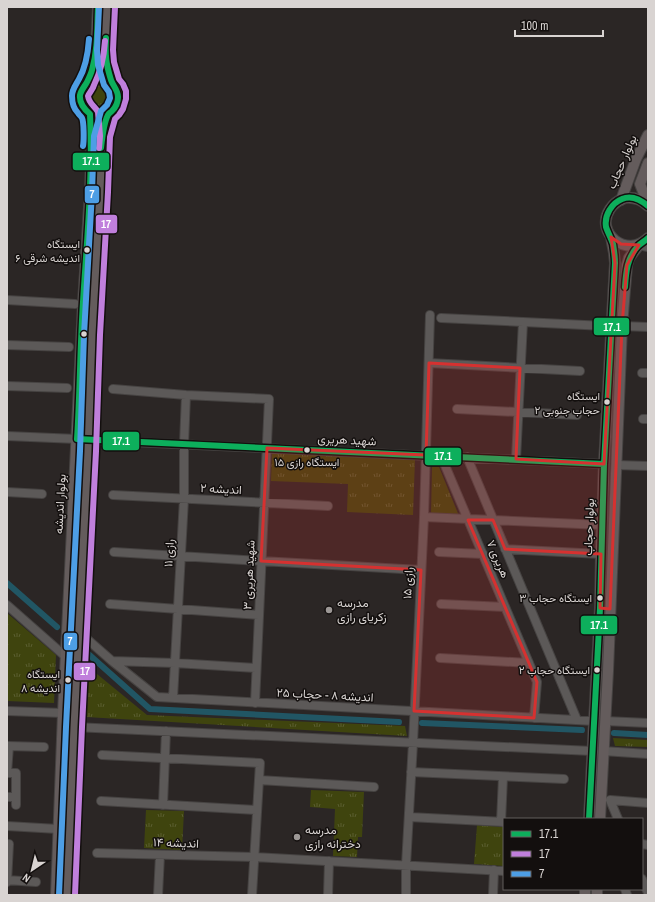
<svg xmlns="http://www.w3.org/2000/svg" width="655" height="902" font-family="'Archivo Narrow',Vazirmatn,sans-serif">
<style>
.grass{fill:url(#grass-tufts)}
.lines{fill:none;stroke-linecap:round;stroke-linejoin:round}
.canal{stroke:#215664;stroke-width:6}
.minor-casing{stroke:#464342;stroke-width:10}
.major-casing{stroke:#464342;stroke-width:12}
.minor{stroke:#5c5958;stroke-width:8}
.major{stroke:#645c5c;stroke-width:10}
.bus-1-casing{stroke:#130f0e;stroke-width:9}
.bus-2-casing{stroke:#130f0e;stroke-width:9}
.bus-3-casing{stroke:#130f0e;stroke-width:9}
.bus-1{stroke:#0daf5c;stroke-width:6}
.bus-2{stroke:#c07fdc;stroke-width:6}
.bus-3{stroke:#4d9ee5;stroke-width:6}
.marked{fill:#d63130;fill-opacity:0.2;stroke:#d63130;stroke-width:3;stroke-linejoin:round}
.bus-dot{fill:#d9d4d2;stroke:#130f0e;stroke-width:1.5}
.poi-dot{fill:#9c9795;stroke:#130f0e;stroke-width:1.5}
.labels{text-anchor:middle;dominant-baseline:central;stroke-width:3;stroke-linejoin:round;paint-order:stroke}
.bus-label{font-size:11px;fill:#d9d4d2;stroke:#130f0e;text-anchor:end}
.street-label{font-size:12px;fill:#d9d4d2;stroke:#130f0e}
.poi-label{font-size:12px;fill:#d9d4d2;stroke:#130f0e;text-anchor:start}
.line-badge{stroke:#130f0e;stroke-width:1.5}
.badge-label{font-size:11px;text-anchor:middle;font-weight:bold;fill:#fff}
</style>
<defs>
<pattern id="grass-tufts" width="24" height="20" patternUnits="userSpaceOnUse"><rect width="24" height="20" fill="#3f440e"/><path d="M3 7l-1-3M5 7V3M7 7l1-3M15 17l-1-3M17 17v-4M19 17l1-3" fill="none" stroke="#5a5e30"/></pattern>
</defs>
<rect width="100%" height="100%" fill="#2b2625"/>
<path class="grass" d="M87 97a12 12 0 1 1 24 0a12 12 0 1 1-24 0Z
M272,453L415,459L413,515L347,512L348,484L271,481Z
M432,467H439L459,516H431Z
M7,613L56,655L54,703L7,701Z
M86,665L147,715L405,726L407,736L86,717Z
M613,738L648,740V747L615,746Z
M311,790L364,792L362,837H358L357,857L333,856L335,809L310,807Z
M146,810L184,811L182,850L144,848Z
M477,825L504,827V866L474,864Z"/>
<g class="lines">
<path class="canal" d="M7,583L57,627
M85,651L150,709L399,722
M422,723L582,730
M614,733L648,735"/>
<defs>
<path id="minor" d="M639,245L648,247
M7,300L75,304
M441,318L605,326
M622,326L648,327
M7,345L69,347
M429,363L580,371
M642,373H648
M7,386L67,388
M113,389L186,395L269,399L255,703
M457,409L577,415
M643,419H648
M7,436L77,439
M88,440L604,464
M441,456L537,682L534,718
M467,457L577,720
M516,459L523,322
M616,465L648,466
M7,492L42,494
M113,495L328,506
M424,517L602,525
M505,549L601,554
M114,552L261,561L421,570
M439,552L483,554
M110,604L259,615
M441,604L505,607
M7,605L66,657
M79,632L112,661L157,697L594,721
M440,658L529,663
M112,661L175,663L256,668
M173,698L184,499V444L186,395
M7,711L63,713
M605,721L648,723
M74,727L592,751
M7,746L44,747
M9,746L7,773H16V805
M603,751L648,754
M102,755L260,763L252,895
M411,772L564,779
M259,780L374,787
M7,797H16
M101,801L257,810
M163,805L166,731
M409,817L504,822
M618,819L610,800L648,803
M501,822L503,777
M7,826L58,829
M642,844L648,845
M97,853L254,857L504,871
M642,879L648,893
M7,880L36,882
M7,882L9,844
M625,889L627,895
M158,895L160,855
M328,895L329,861
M406,895V865L413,743L424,517L430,315
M493,895L494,870"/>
<path id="major" d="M107,7L105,50L106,64L112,83
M80 97a19 19 0 1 1 38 0a19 19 0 1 1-38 0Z
M88,81L94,62L96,50L98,7
M648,163L640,184L648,204
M621,200L636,159L648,135
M648,206C642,200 634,197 625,198C619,200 614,203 610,209C594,233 627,259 648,238
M589,819L600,608L601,554L604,464L615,263L614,253L611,237
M600,819L608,671L622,326L627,265L629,258L639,245
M56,895L63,713L83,304L90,191L92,136L90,114
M67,895L74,727L88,451L92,335L100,192L102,136L108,114
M585,895V889
M597,895V889"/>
</defs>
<use href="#minor" class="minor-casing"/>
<use href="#major" class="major-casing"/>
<use href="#minor" class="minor"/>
<use href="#major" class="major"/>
<defs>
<path id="bus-1" d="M98,7C97,28 98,49 92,70C91,74 89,78 87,82C85,86 81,90 80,95C79,103 84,109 90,114C93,177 87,239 83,302C80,348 80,393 77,439L604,464
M101,148C102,139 104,122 108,115C109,113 110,113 112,111C116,107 118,102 118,97C118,90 113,86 111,80C106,64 105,55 106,38
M625,287C626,272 627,258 638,246C641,243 645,241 648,238
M589,819L600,608L604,464L615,263C615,257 614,250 613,244C611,238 608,233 606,227C604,215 612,203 622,199C631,195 641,200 648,206"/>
<path id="bus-2" d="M99,148L100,136L98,112C95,106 89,104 88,96C90,92 93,89 94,85C101,71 104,56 105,41
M75,895L82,727L96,451L100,335L108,192L110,137L115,119L119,115L123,109L126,99V91L123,84L119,79L114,62L113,50L115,7"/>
<path id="bus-3" d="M83,146C84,141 84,122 82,118C81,116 79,115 78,113C74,109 72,102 72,96C72,89 76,85 79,79C86,67 88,53 89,39
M59,895L66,727L80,451L84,335L92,192L94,136L101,111L107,105L110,98L109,92L104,85L98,65L97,50L99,7"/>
</defs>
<use href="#bus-1" class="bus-1-casing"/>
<use href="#bus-2" class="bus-2-casing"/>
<use href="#bus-3" class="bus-3-casing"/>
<use href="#bus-1" class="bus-1"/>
<use href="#bus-2" class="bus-2"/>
<use href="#bus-3" class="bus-3"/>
</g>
<path class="marked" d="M611,237L621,244L639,245L627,265L622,326L610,609L600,608L601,554L505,549L493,520H468L537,682L534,718L414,711L421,570L261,561L267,448L426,455L429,363L520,368L516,459L604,464L615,263Z"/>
<g class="bus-dot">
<circle cx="87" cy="250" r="3.5"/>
<circle cx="84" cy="334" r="3.5"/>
<circle cx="607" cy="402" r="3.5"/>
<circle cx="307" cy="450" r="3.5"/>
<circle cx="600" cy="598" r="3.5"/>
<circle cx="597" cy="670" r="3.5"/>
<circle cx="68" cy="680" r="3.5"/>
</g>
<g class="poi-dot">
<circle cx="329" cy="610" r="4"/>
<circle cx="297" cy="837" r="4"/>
</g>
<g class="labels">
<g class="bus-label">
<text x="80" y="244">ایستگاه<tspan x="80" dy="14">اندیشه شرقی ۶</tspan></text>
<text x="600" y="396">ایستگاه<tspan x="600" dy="14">حجاب جنوبی ۲</tspan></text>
<text x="307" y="462" text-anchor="middle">ایستگاه رازی ۱۵</text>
<text x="592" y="598">ایستگاه حجاب ۳</text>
<text x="590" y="670">ایستگاه حجاب ۲</text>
<text x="60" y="674">ایستگاه<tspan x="60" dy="14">اندیشه ۸</tspan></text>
</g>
<g class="street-label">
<text transform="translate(622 162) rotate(-67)">بولوار حجاب</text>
<text transform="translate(347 440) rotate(3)">شهید هریری</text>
<text transform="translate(221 489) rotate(3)">اندیشه ۲</text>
<text transform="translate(60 504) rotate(-87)">بولوار اندیشه</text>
<text transform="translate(589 527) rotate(-88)">بولوار حجاب</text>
<text transform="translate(169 553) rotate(-87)">رازی ۱۱</text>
<text transform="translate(498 559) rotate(67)">هریری ۷</text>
<text transform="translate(249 575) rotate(-87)">شهید هریری ۳</text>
<text transform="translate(408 583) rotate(-87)">رازی ۱۵</text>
<text transform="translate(325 695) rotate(3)">اندیشه ۸ - حجاب ۲۵</text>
<text transform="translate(176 843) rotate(2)">اندیشه ۱۴</text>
</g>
<g class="poi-label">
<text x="337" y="603">مدرسه<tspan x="337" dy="14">زکریای رازی</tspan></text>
<text x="305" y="830">مدرسه<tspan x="305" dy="14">دخترانه رازی</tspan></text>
</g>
</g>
<g class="line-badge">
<rect x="72" y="152" width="38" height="19" rx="4" fill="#0daf5c"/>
<rect x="84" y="185" width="16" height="19" rx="4" fill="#4d9ee5"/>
<rect x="95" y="214" width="23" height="20" rx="4" fill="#c07fdc"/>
<rect x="593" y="317" width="37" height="19" rx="4" fill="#0daf5c"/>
<rect x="102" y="431" width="38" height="20" rx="4" fill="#0daf5c"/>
<rect x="424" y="447" width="38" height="19" rx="4" fill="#0daf5c"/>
<rect x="580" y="615" width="38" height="20" rx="4" fill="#0daf5c"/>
<rect x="63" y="632" width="15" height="19" rx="4" fill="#4d9ee5"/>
<rect x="73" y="662" width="23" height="19" rx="4" fill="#c07fdc"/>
</g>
<g class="badge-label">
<text x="91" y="165">17.1</text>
<text x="92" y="198">7</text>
<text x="106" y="228">17</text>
<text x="612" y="331">17.1</text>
<text x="121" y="445">17.1</text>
<text x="443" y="460">17.1</text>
<text x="599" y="629">17.1</text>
<text x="70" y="645">7</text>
<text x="85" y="675">17</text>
</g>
<rect width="655" height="902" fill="none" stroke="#d9d4d2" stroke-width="16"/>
<rect x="503" y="818" width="140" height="72" fill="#130f0e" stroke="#625e5c"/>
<rect x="511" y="831" width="20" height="6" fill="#0daf5c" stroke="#625e5c"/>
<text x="539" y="838" font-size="12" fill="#d9d4d2">17.1</text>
<rect x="511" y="851" width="20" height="6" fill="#c07fdc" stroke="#625e5c"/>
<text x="539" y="858" font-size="12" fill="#d9d4d2">17</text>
<rect x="511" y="871" width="20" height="6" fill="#4d9ee5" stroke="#625e5c"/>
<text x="539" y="878" font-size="12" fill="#d9d4d2">7</text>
<g transform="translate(32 870) rotate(215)" stroke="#130f0e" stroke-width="3" paint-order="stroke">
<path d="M0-3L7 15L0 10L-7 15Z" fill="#d9d4d2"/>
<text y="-6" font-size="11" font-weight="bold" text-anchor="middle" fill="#d9d4d2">N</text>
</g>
<path d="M515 30v6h88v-6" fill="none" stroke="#d9d4d2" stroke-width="2"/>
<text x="521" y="30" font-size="12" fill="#d9d4d2" stroke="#130f0e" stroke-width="3" paint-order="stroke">100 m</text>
</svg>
